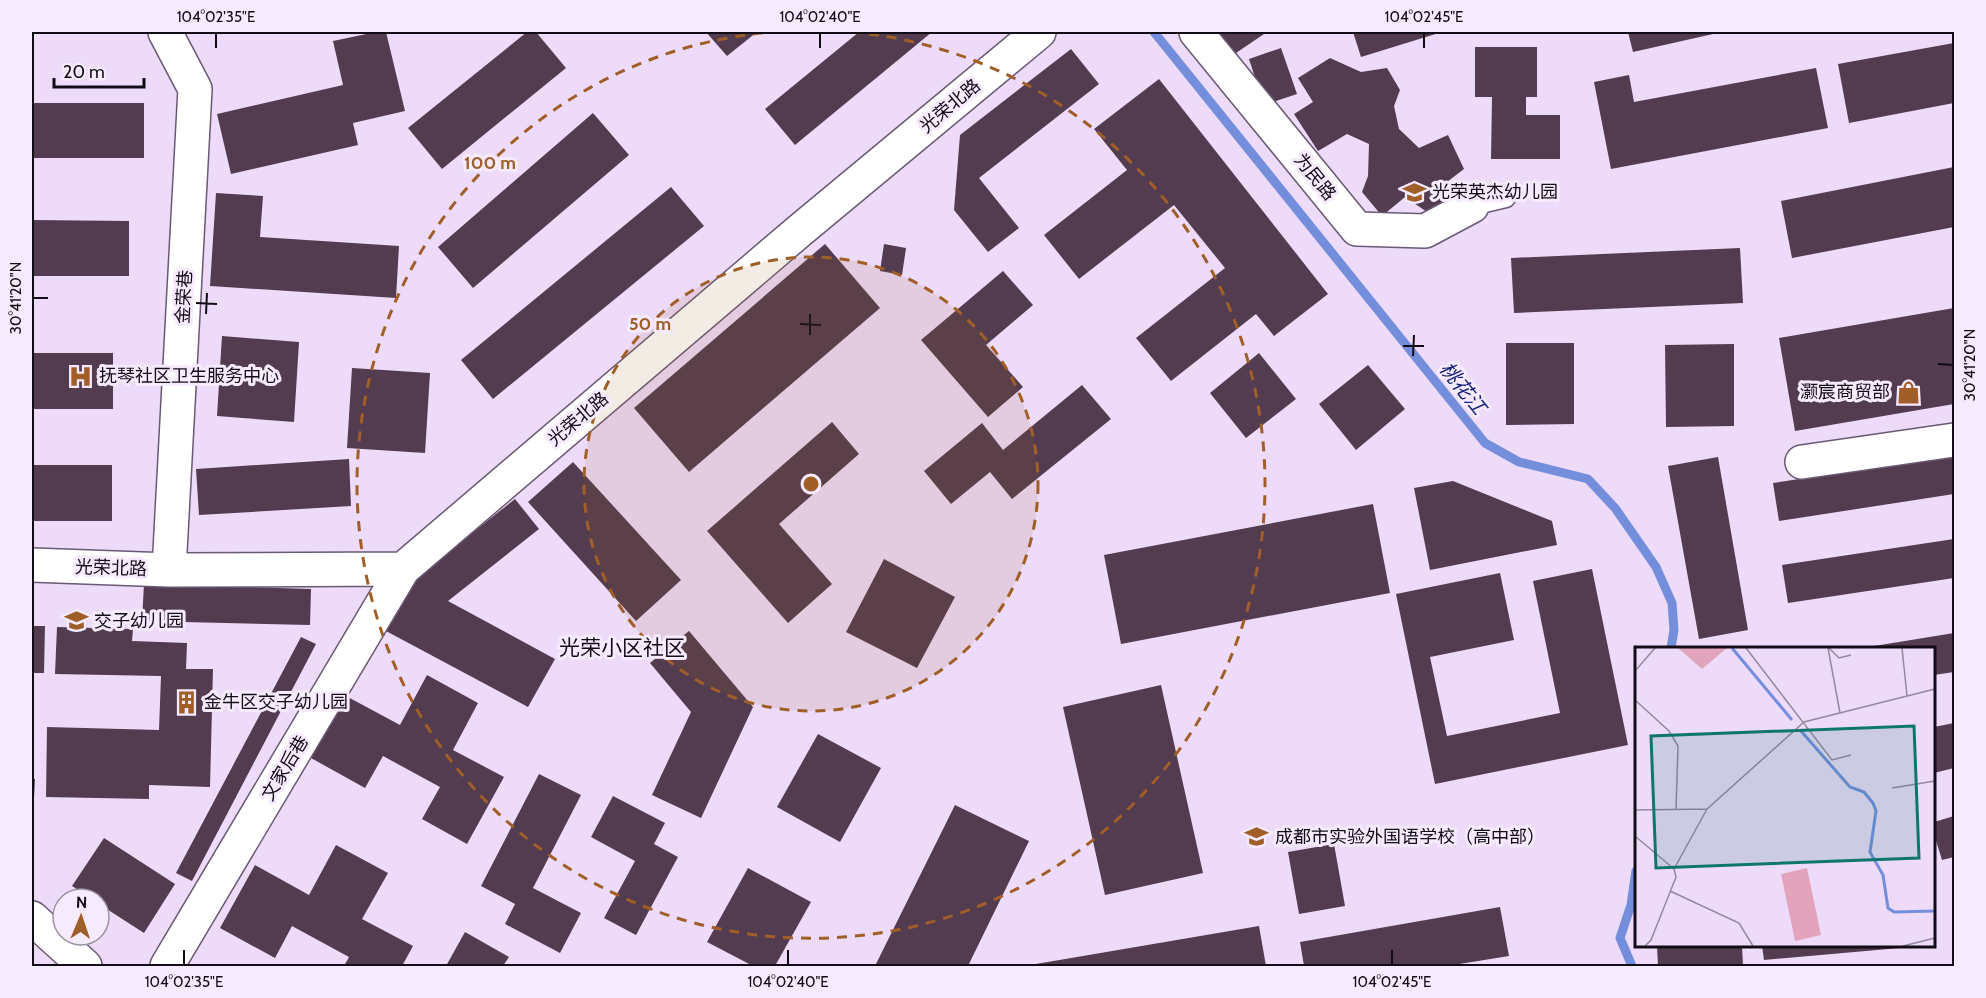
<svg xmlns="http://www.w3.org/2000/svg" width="1986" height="998" font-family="Cabin,'Noto Sans SC',sans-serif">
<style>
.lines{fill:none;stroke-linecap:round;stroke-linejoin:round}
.stream{stroke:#758edc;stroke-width:9}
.building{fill:#533c4f}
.lane-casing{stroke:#695973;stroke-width:21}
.street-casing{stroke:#695973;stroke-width:36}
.lane{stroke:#fff;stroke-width:18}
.street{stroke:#fff;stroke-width:33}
.ticks{fill:none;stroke:#120c16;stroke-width:2}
.ring{fill:none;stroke:#a05f29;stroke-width:3;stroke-dasharray:10 8}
.labels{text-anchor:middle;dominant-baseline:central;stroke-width:6;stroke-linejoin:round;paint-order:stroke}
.street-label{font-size:18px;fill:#120c16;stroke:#f6ebfe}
.poi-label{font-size:18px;fill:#120c16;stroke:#f6ebfe;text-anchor:start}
.water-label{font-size:20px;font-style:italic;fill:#16227b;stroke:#f6ebfe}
.quarter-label{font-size:21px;fill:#120c16;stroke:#f6ebfe}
.inset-river{fill:none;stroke:#758edc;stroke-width:3}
.inset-road{fill:none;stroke:#95889e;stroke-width:1.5}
.view{fill:#0f766e;fill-opacity:0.15;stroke:#0f766e;stroke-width:3}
.inset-edge{fill:none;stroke:#120c16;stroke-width:3}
.centre{fill:#a05f29;stroke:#f6ebfe;stroke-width:3}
.ring-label{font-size:18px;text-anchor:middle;font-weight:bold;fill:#a05f29;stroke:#f6ebfe;stroke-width:6;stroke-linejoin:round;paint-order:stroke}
.neatline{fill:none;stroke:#120c16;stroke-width:2}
.ticks-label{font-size:15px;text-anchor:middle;fill:#120c16}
</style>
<rect width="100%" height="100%" fill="#eddbf9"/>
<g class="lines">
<path class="stream" d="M1154,32L1485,443L1519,462L1588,479L1615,508L1656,567L1672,603L1674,630L1671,648
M1632,966L1620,938L1631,905L1636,871"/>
</g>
<path class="building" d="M376,32H386L405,111L353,123L358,145L231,174L217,114L343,85L333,41Z
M527,32H536L566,68L442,169L408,128Z
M706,32H757L727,56Z
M859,32H932L795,145L765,109Z
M1217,32H1262L1264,34L1233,55Z
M1353,32H1442L1361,57Z
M1628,32H1722L1633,52Z
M1954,43V103L1849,123L1838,64Z
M1475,47H1537V97H1526V115H1560V159H1491L1492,97H1475Z
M1281,48L1297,94L1264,105L1249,59Z
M1071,49L1099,84L979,178L1019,228L988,252L954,210L960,135Z
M1330,58L1361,72L1387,68L1400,90L1394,106L1399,129L1419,148L1448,135L1464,169L1443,185L1454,200L1433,216L1405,197L1382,216L1362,192L1368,176L1369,144L1347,134L1318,151L1294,114L1313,102L1298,78Z
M1816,68L1828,128L1611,169L1594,82L1629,75L1634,102Z
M1159,79L1328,294L1274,336L1256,314L1171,381L1136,338L1225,268L1174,205L1079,279L1044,235L1127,170L1094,129Z
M32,103H144V158H32Z
M593,113L629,155L473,288L438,247Z
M1954,167V227L1792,258L1781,201Z
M671,187L704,226L493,399L461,360Z
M216,193L263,196L260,237L399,246L396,298L210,286Z
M32,220L129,221V276H32Z
M825,244L880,308L689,472L634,408Z
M884,244L906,248L902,275L880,271Z
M1740,248L1743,303L1514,313L1511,258Z
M1003,271L1033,305L986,345L1023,387L988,417L921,340Z
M1954,308V404L1795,431L1779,338Z
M222,336L299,342L294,422L217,416Z
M1506,343H1574V424L1506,425Z
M1734,344V426L1666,427L1665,345Z
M32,353H113V409H32Z
M1259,353L1296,399L1246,438L1210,393Z
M1368,365L1405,409L1356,450L1319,404Z
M352,368L430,373L425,453L347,448Z
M1082,385L1111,419L1012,499L990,472L951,504L924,471L982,423L1003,450Z
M832,422L859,454L779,524L832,584L788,623L707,531Z
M1954,455V494L1779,521L1773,483Z
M1718,457L1748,630L1699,639L1668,466Z
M349,459L351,506L199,515L196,469Z
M573,462L681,580L636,621L528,502Z
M32,465H112V521H32Z
M1453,481L1552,521L1557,545L1430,570L1414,488Z
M515,499L539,529L448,601L555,659L528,707L386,631L414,579Z
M1373,504L1390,593L1121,644L1104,555Z
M1954,539V578L1788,603L1782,565Z
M884,559L955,597L917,668L846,632Z
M1592,569L1628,745L1435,784L1396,594L1500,573L1514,640L1430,657L1447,736L1560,713L1533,581Z
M144,584L311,589L310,625L142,621Z
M32,626H45L44,673H32Z
M57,627L133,629L132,641L187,643L186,669H213L210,787L149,785V799L46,797L47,727L159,730L161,676L55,674Z
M689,631L753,707L701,818L652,795L691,712L650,663Z
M1954,633V672L1934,675V648H1862Z
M301,637L316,644L192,881L176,873Z
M427,675L478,703L453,750L504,777L467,844L422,819L440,787L383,756L365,788L311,758L346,696L400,725Z
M1161,685L1203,873L1105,895L1063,707Z
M1954,723V768L1934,773V727Z
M818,734L881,768L840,842L777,807Z
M539,774L581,795L533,888L581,913L560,953L505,924L515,904L481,886Z
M32,779H35L33,817H32Z
M613,796L665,823L654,844L678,857L636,935L604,918L635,861L591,837Z
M955,805L1029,841L968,966H875Z
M1954,816V857L1942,860L1934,834V822Z
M104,838L175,884L144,933L99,904V899H92L72,886Z
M1334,844L1345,906L1299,914L1288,852Z
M336,845L388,873L362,919L413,946L402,966H344L349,957L292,926L275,958L220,928L255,865L309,895Z
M748,868L811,902L775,966H753L707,942Z
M1500,907L1509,956L1447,966H1304L1300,942Z
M1259,926L1266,966H1031L1030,965Z
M465,932L509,957L503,966H446Z
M1657,946H1742L1743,966H1658Z
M1762,946H1911V947L1764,960Z"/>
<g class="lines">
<defs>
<path id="lane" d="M1472,206L1506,198"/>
<path id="street" d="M165,32L195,89L169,570
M1196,32L1357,229L1425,231L1472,206
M1802,462L1954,440
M32,565L169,570L403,569L798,232L1039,32
M32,918L85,966
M167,966L403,569"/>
</defs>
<use href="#lane" class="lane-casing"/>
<use href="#street" class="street-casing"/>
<use href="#lane" class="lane"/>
<use href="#street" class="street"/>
</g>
<path class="ticks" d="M216,48V33M820,48V33M1424,48V33M33,298H48M196,303L217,304M206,314L207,293M800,324L821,325M810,335V314M1403,346H1424M1413,356L1414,335M1938,364L1953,365M184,965V950M788,965V950M1392,965V950"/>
<circle cx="811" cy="484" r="227" fill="#a05f29" fill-opacity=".12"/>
<g class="ring">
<circle cx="811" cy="484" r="227"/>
<path d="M851 32A454 454 0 1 1 771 32"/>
</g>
<defs>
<symbol id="school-bare" viewBox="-9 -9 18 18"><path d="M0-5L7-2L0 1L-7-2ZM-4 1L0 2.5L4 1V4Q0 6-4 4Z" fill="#a05f29" stroke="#f6ebfe" stroke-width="2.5" paint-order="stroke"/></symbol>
<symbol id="hospital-bare" viewBox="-9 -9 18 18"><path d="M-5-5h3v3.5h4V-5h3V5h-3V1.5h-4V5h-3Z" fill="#a05f29" stroke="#f6ebfe" stroke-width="2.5" paint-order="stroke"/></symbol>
<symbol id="shop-bare" viewBox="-9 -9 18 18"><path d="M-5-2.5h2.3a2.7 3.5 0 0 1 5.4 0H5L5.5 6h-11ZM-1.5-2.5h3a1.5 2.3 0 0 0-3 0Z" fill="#a05f29" stroke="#f6ebfe" stroke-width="2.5" paint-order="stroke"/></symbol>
<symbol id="building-bare" viewBox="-9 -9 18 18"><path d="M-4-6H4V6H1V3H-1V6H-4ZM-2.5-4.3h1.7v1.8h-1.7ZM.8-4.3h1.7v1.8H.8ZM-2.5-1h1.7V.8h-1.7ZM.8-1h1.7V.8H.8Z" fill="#a05f29" stroke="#f6ebfe" stroke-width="2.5" paint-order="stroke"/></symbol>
</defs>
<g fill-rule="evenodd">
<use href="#school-bare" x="1398" y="176" width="33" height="33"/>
<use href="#hospital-bare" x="64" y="360" width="33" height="33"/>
<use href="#shop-bare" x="1892" y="376" width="33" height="33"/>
<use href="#school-bare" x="60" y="604" width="33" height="33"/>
<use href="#building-bare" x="170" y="686" width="33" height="33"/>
<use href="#school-bare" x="1240" y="820" width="33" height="33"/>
</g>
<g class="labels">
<g class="street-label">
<text transform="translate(950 106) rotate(-40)">光荣北路</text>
<text transform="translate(1315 177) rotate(51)">为民路</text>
<text transform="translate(184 297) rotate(-87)">金荣巷</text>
<text transform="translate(578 419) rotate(-40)">光荣北路</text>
<text transform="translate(111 568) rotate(2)">光荣北路</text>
<text transform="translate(285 768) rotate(-59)">文家后巷</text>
</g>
<g class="poi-label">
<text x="1432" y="192">光荣英杰幼儿园</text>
<text x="99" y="376">抚琴社区卫生服务中心</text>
<text x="1890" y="392" text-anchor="end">灏宸商贸部</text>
<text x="94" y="621">交子幼儿园</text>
<text x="204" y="702">金牛区交子幼儿园</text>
<text x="1275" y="837">成都市实验外国语学校（高中部）</text>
</g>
<g class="water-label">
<text transform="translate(1463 388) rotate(51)">桃花江</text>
</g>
<g class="quarter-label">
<text x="622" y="647">光荣小区社区</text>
</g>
</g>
<g transform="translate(1635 647)">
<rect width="300" height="300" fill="#eddbf9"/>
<path d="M43,1H92L67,22ZM172,221L186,288L160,294L146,227Z" fill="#e2a4bc"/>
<path class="inset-river" d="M97,1L157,73M166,84L215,140L229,145L238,156L241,164L235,205L248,228L253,261L259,265L300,264"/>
<path class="inset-road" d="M111,1L197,113L216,108M193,1L205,66M194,1L204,11L216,8M267,1L272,49M0,24L20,1M0,53L34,84L43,99L41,163M257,141L300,134M0,163L72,162L169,75L300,42M0,189L39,222M39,222L72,162M35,244L104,276L118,299M10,299L16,293L41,230L39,222M268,299L300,291"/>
<path class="view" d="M279,79L284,211L21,221L16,89Z"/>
<rect width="300" height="300" class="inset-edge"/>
</g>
<circle cx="811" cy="484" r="9" class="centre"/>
<g class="ring-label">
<text x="490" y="169">100 m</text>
<text x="650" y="330">50 m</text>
</g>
<rect width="1986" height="998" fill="none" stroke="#f6ebfe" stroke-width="66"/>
<g transform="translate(81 917) rotate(2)"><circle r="28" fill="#f6ebfe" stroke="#9b92a1" stroke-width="1.5"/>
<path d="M0-4.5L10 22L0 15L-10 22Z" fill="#a05f29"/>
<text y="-9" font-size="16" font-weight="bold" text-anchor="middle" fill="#120c16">N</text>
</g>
<path d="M54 78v9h90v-9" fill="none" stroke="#120c16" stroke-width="3"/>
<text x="63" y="78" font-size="18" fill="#120c16" stroke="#f6ebfe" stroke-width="4.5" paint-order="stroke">20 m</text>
<rect x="33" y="33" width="1920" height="932" class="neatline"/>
<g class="ticks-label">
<text x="216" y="22">104°02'35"E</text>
<text x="820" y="22">104°02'40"E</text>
<text x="1424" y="22">104°02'45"E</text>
<text transform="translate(16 298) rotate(-90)" y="5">30°41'20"N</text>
<text transform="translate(1970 365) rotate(-90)" y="5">30°41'20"N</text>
<text x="184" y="987">104°02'35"E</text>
<text x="788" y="987">104°02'40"E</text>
<text x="1392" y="987">104°02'45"E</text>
</g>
</svg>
